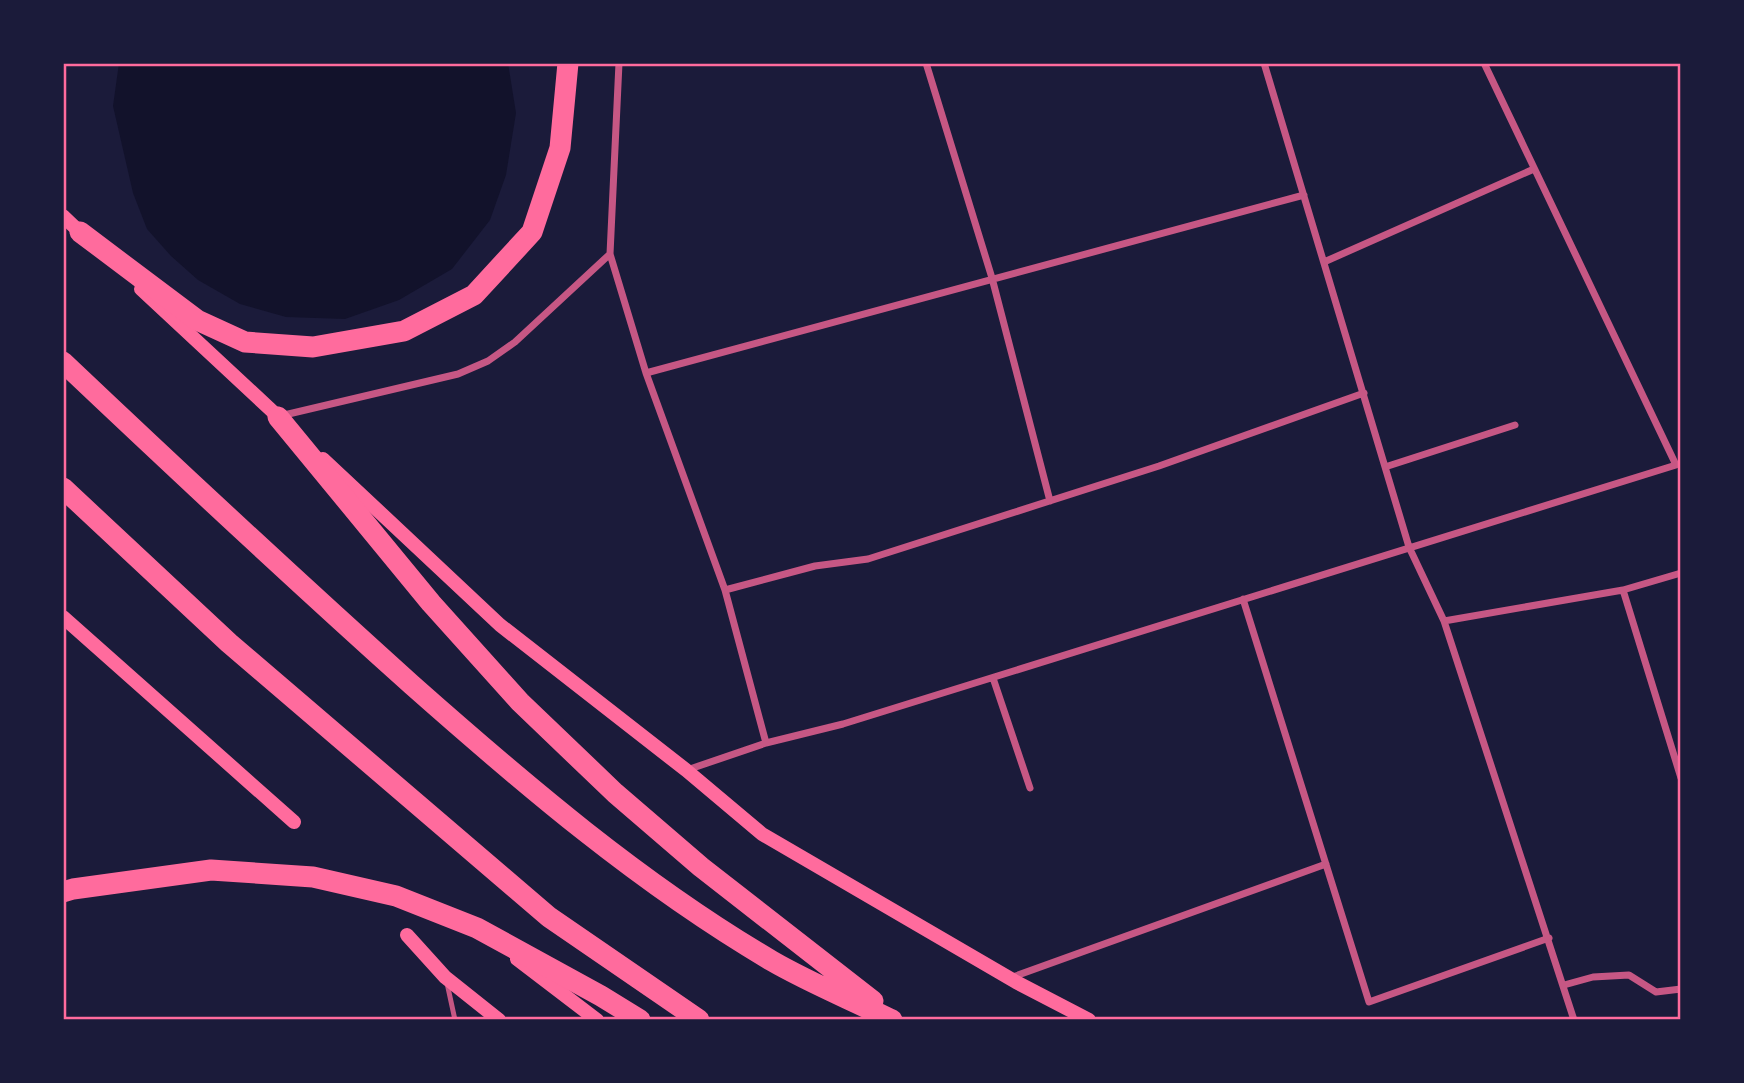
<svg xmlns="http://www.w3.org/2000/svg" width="1744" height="1083" font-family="'DejaVu Sans',sans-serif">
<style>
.water{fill:#12122b}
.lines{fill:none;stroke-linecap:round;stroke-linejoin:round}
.service{stroke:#c65784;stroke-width:5}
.minor{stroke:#c65784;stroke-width:7}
.secondary{stroke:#ff6b9d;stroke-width:14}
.motorway{stroke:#ff6b9d;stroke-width:21}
.neatline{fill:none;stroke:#ff6b9d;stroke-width:2.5}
</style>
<rect width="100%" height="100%" fill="#1b1b3a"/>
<path class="water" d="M119,63H508L516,113L506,175L490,220L452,269L399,300L345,319L286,317L240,304L198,280L171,256L147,229L133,193L113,106Z"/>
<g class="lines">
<path class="service" d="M447,983L455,1020"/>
<path class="minor" d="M619,63L610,254L646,373L725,590L766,743
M926,63L992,278L1050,501
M1264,63L1409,547L1444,621L1574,1020
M1324,262L1534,169
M646,373L1304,195
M280,416L458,374L488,361L515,342L610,254
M1385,467L1515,425
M725,590L815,566L868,559L1159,466L1364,393
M1623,590L1681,778
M1243,599L1369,1002L1549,938
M1444,621L1623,590L1681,573
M993,678L1030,788
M687,770L766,743L843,724L1676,465L1484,63
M1010,978L1326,864
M1564,985L1593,977L1629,975L1656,992L1681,989"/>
<path class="secondary" d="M63,216L85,237
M141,289L285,423
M323,459L500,625L686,770L762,834L1016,982L1089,1020
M63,617L294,822
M407,935L445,977L499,1020
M517,959L597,1020"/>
<path class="motorway" d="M80,232L197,320L245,342L313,347L404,331L474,295L532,232L560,148L568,63
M63,362C178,471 294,579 412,685C525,785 641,884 772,961C810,983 852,1000 892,1020
M278,417L431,603L520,702L615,793L701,867L873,1001
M63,488L229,643L549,917L699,1020
M63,892L73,889L211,870L313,877L396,896L477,928L601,996L640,1020"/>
</g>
<rect width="1744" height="1083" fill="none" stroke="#1b1b3a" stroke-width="130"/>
<rect x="65" y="65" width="1614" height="953" class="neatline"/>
</svg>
